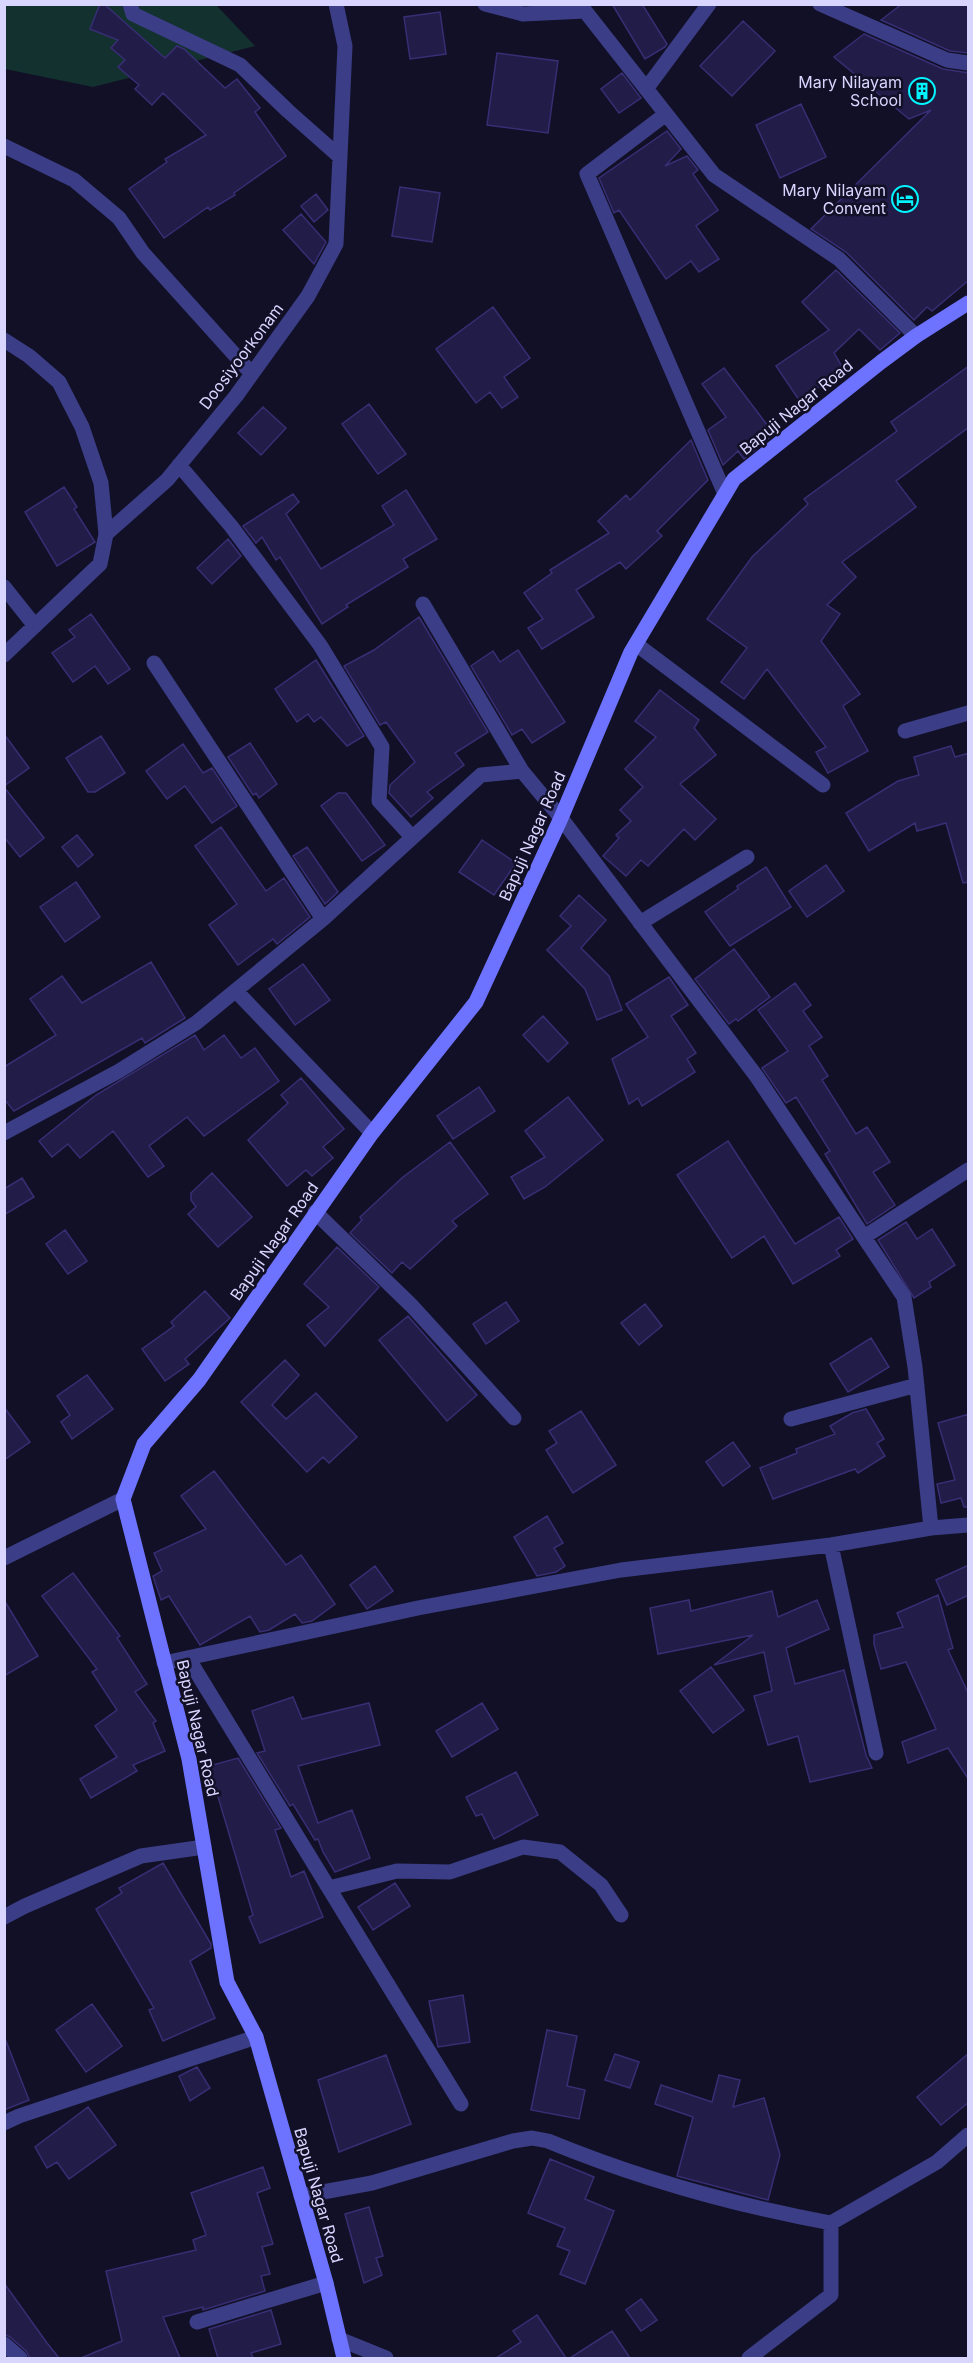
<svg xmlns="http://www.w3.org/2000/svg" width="973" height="2363" font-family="Inter,sans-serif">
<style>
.green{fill:#13312e}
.building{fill:#221c48;stroke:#372e74;stroke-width:1.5}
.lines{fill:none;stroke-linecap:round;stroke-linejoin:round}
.street{stroke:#3b3d86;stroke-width:15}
.secondary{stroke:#6d73fe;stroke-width:15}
.labels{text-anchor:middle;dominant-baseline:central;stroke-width:5;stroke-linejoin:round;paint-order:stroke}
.poi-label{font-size:16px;fill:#d8d6ff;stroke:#121027;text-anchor:end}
.street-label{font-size:16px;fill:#d8d6ff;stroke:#121027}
</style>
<rect width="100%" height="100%" fill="#121027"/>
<path class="green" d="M4,5H216L255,46L93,87L5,69Z"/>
<path class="building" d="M100,4H104L165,58L177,46L184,49L225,88L237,79L260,108L255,112L286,156L234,193L235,195L210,210L208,207L164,238L129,189L167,162L165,159L206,135L163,93L152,105L135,89L139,85L118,67L125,60L111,48L118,40L90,29Z
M612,4H642L667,44L665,47L645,59Z
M902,4H969V53L950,51L881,20Z
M440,12L446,54L410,59L404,17Z
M743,21L775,51L732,96L700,66Z
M864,34L943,69L969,73V280L932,311L927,307L914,320L846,252L811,229L931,110L909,119L834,57Z
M497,53L558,61L548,133L487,125Z
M622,73L641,98L619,113L601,89Z
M801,104L826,157L780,178L756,125Z
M667,131L681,149L665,166L687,156L698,170L693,174L718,210L696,226L719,259L699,272L691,261L666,279L619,210L614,213L599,178Z
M400,187L440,193L432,242L392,236Z
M316,194L328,210L314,222L301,206Z
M301,214L326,242L314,264L283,230Z
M836,270L900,333L880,350L859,329L834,353L844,370L799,400L776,366L829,330L802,302Z
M493,307L530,358L504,377L518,397L502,408L490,392L476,403L436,349Z
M969,366V427L896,481L916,507L842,562L856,577L827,605L840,614L821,641L860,694L843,706L868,751L828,773L816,752L826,747L767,669L744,699L721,682L747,648L707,619L752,557L808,504L804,499L897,431L891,422Z
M724,368L774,434L744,459L738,451L723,465L708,430L726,417L702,384Z
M369,404L406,454L378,474L342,424Z
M263,407L286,428L261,455L238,433Z
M691,440L708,480L657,531L662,536L626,569L620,562L576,590L594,617L542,649L528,628L543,619L524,593L552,573L550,570L609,533L598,521L626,495L630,500Z
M64,487L77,507L74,509L95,542L57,566L25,512Z
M406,490L437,539L403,559L408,567L346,605L348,607L322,624L280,557L276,560L262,537L256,543L243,526L293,494L299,502L286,514L321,569L394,525L382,506Z
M228,539L241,556L212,584L197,568Z
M91,614L130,669L108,684L95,666L73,682L52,653L75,637L69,630Z
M419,617L488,732L455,753L464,765L427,792L433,798L411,817L389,793L390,785L415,762L386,722L380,725L344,666L374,650Z
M518,650L565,722L532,743L522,729L512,735L471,666L493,651L500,662Z
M316,660L364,736L347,746L321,717L314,722L308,714L297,722L275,689Z
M660,690L699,720L694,728L716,755L680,784L716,819L695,840L684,829L648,866L641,860L626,876L603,856L619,838L616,835L631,821L620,810L643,787L625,769L656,737L635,721Z
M4,734L29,768L4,786Z
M101,736L125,773L95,792H88L66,758Z
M250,743L277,784L259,798L256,793L253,795L228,757Z
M183,744L203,773L212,768L237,806L212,823L185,786L167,799L146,771Z
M951,746L955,757L969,753V882L963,883L946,823L917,831L915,823L869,851L846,813L898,781L919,775L914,757Z
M4,787L44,838L20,857L4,837Z
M338,793H346L385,845L362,861L321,806Z
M221,827L266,891L284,878L310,917L277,944L273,939L238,965L209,925L237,904L195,846Z
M77,835L93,855L78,867L62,847Z
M482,840L516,863L494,895L459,872Z
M307,847L338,892L325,904L293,856Z
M826,865L844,891L807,917L789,891Z
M766,867L791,907L730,946L705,912L738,889L737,886Z
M76,882L100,917L65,942L40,907Z
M579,895L606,920L581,948L609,976L622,1010L597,1020L585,989L547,950L571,926L560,916Z
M734,949L770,997L738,1021L736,1019L729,1024L695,979Z
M151,962L185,1018L145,1043L142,1038L14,1111L4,1099V1067L56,1035L30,999L62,976L82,1003Z
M303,964L330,1000L295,1025L269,989Z
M669,977L688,1005L671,1016L696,1053L687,1059L695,1072L642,1106L638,1098L629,1104L612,1059L648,1037L626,1004Z
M795,983L811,1005L803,1011L822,1037L809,1046L828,1076L822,1080L856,1134L867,1127L890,1162L873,1172L895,1205L867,1224L825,1154L830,1151L796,1097L786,1103L762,1068L788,1051L758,1010Z
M543,1016L568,1043L548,1062L523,1035Z
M195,1035L204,1050L224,1035L241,1058L255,1048L279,1081L204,1136L187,1117L149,1146L164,1166L148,1177L113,1131L80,1158L68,1144L52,1157L39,1141L96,1095Z
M301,1078L344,1129L323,1147L333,1158L312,1176L306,1170L287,1186L248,1140L288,1103L281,1095Z
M479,1087L495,1111L453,1139L437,1116Z
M568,1097L603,1140L545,1187L524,1199L511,1177L545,1157L525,1131Z
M728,1141L795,1244L839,1217L853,1239L836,1250L840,1256L793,1284L764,1236L732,1258L677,1175Z
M450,1142L488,1194L452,1221L457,1226L410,1269L402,1262L392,1273L350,1233L362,1220L360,1217L403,1177Z
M212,1173L252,1217L218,1247L188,1214L196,1207L191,1200V1193Z
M22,1178L34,1197L4,1215V1189Z
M906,1222L917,1239L932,1229L955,1265L929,1282L931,1287L914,1298L878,1240Z
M65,1230L87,1261L68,1274L46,1244Z
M337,1247L379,1287L325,1346L307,1325L329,1307L304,1284Z
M205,1291L230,1318L185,1359L189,1364L165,1381L142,1349L174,1326L171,1322Z
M506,1302L519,1321L486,1344L473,1324Z
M645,1304L662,1326L639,1345L621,1323Z
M408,1316L477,1395L447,1421L379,1340Z
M871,1338L889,1367L848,1392L830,1364Z
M285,1360L299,1375L272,1405L286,1419L316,1393L357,1437L329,1463L323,1457L307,1472L241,1402Z
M87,1375L113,1409L72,1439L61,1422L70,1415L57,1396Z
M4,1407L30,1442L4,1460Z
M866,1409L884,1439L877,1443L885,1456L858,1473L855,1469L773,1499L760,1468L797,1453L796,1449L835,1434L830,1426L852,1413Z
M581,1411L616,1465L573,1493L546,1450L557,1443L549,1431Z
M969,1414V1507H964L961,1498L941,1503L937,1484L955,1480L938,1423Z
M733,1442L750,1466L723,1486L706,1462Z
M214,1471L286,1565L301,1555L335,1604L312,1621L302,1623L295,1614L269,1630L260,1632L250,1616L200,1645L169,1596L161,1600L153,1576L162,1571L154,1553L206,1529L181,1496Z
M547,1516L563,1543L554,1548L565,1566L556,1572L537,1576L514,1537Z
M969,1565V1595L947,1605L936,1580Z
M375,1566L393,1591L367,1609L350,1585Z
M73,1573L120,1636L117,1638L147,1684L135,1692L156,1721L153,1723L165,1751L133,1765L137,1771L91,1798L80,1779L117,1757L95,1726L117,1710L92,1672L97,1669L42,1596Z
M772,1591L778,1617L817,1600L829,1629L786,1648L795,1684L844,1670L866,1755L872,1768L810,1782L798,1736L768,1745L754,1696L772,1691L764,1652L714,1665L753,1635L658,1654L650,1608L689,1600L691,1611Z
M938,1595L953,1648L948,1650L969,1695V1780L948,1748L908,1763L902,1742L936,1729L906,1662L881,1669L874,1644V1635L903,1627L897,1613Z
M4,1600L38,1656L4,1676Z
M711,1667L744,1710L713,1733L680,1691Z
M293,1697L302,1719L369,1703L380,1745L298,1766L318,1823L352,1810L370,1858L335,1872L323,1852L318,1839L315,1840L293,1804L290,1806L257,1753L265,1751L252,1711Z
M482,1703L498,1729L452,1757L436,1731Z
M238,1758L281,1828L275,1830L291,1877L304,1871L323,1917L260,1943L249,1917L253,1915L209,1766Z
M516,1772L538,1815L494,1839L482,1814L476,1816L466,1797Z
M163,1863L211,1944V1948L190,1961L215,2018L163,2041L149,2010L154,2008L96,1909L122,1893L119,1888Z
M395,1883L410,1906L373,1930L358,1907Z
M463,1995L470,2042L438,2047L429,2001Z
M92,2004L122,2046L86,2072L56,2030Z
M547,2030L577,2036L567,2086L585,2090L579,2119L531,2110Z
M4,2041H6L29,2100L4,2110Z
M969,2053V2102L941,2125L917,2097Z
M615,2054L639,2062L630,2088L605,2080Z
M386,2055L411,2124L339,2152L318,2080Z
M197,2067L210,2088L190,2101L179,2076Z
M719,2075L740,2080L733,2107L764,2098L780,2155L768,2200L677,2176L693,2117L655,2104L661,2085L712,2102Z
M88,2107L116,2145L69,2179L57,2162L47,2168L35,2147Z
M550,2159L594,2177L585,2199L614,2211L585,2284L560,2274L570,2251L557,2246L565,2228L528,2213Z
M263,2167L270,2188L257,2193L273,2244L262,2247L270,2274L261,2276L265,2291L203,2310V2307L163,2317L180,2358H81L122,2341L106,2271L196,2250L193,2240L206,2235L191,2193Z
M369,2207L383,2256L376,2258L382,2275L364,2283L345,2214Z
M4,2283L47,2343L59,2358H30L26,2351L10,2337L4,2334Z
M641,2299L657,2320L641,2331L626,2310Z
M271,2310L281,2344L251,2353L253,2358H218L209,2329Z
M537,2315L566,2358H496L521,2342L513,2331Z
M612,2331L630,2358H570Z"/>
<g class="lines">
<path class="street" d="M130,4L133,14L240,65L288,111L340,157
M485,4L523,14L585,11L714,175L839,259L916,336
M820,4L947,60L968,63
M646,89L709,4
M666,114L587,174L725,494
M4,146L74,180L119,218L143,253L252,374
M4,340L29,356L59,382L82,427L101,483L106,534
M179,465L231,526L320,645L382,747L379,801L412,837
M4,587L35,626
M423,604L522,771
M636,644L823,785
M4,655L100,564L106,534L167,480L236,396L308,296L336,244L345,46L336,4
M154,663L323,919
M905,731L968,713
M640,923L747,857
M236,991L372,1133
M4,1133L119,1071L196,1023L323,919L481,775L522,771L561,818L757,1077L904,1297L915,1367L931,1528L831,1545L621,1570L418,1608L164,1663
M315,1212L412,1306L514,1418
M864,1237L968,1170
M791,1419L917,1385
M931,1528L968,1525
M831,1545L876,1753
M4,1558L123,1499
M188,1658L461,2104
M329,1888L397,1871L450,1872L523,1847L560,1852L601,1885L621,1915
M4,1917L25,1906L141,1856L204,1847
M4,2123L19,2116L256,2037
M301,2196L372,2183L513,2141L532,2138L548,2141C640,2179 734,2205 831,2223L937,2162L968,2135
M197,2322L326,2283
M339,2339L386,2358
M4,2344L20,2358
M749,2358L831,2295V2223"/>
<path class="secondary" d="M344,2358L326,2283L256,2037L227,1982L189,1759L123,1499L144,1444L199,1380L372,1133L476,1002L561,818L631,652L734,479L881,362L916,336L968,303"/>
</g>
<defs>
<symbol id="building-ring" viewBox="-11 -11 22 22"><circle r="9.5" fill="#121027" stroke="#03f4fe" stroke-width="1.5"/><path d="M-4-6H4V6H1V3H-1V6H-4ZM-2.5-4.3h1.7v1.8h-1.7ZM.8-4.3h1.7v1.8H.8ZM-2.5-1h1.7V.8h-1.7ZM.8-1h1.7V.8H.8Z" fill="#03f4fe"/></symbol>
<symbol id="hotel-ring" viewBox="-11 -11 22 22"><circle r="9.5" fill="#121027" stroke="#03f4fe" stroke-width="1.5"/><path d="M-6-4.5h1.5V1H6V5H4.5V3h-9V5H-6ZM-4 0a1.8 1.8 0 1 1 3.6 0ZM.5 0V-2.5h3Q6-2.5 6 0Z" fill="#03f4fe"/></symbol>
</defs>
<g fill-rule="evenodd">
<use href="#building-ring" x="907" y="76" width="30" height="30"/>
<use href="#hotel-ring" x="890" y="184" width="30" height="30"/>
</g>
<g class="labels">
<g class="poi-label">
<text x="902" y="82">Mary Nilayam<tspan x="902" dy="18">School</tspan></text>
<text x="886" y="190">Mary Nilayam<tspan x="886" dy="18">Convent</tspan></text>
</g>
<g class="street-label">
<text transform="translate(241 356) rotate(-53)">Doosiyoorkonam</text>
<text transform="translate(796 407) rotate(-39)">Bapuji Nagar Road</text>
<text transform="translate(532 836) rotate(-66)">Bapuji Nagar Road</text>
<text transform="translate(274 1241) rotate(-55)">Bapuji Nagar Road</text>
<text transform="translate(198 1728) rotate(77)">Bapuji Nagar Road</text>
<text transform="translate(319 2195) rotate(74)">Bapuji Nagar Road</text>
</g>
</g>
<rect width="973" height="2363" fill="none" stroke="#d8d6ff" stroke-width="12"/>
</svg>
